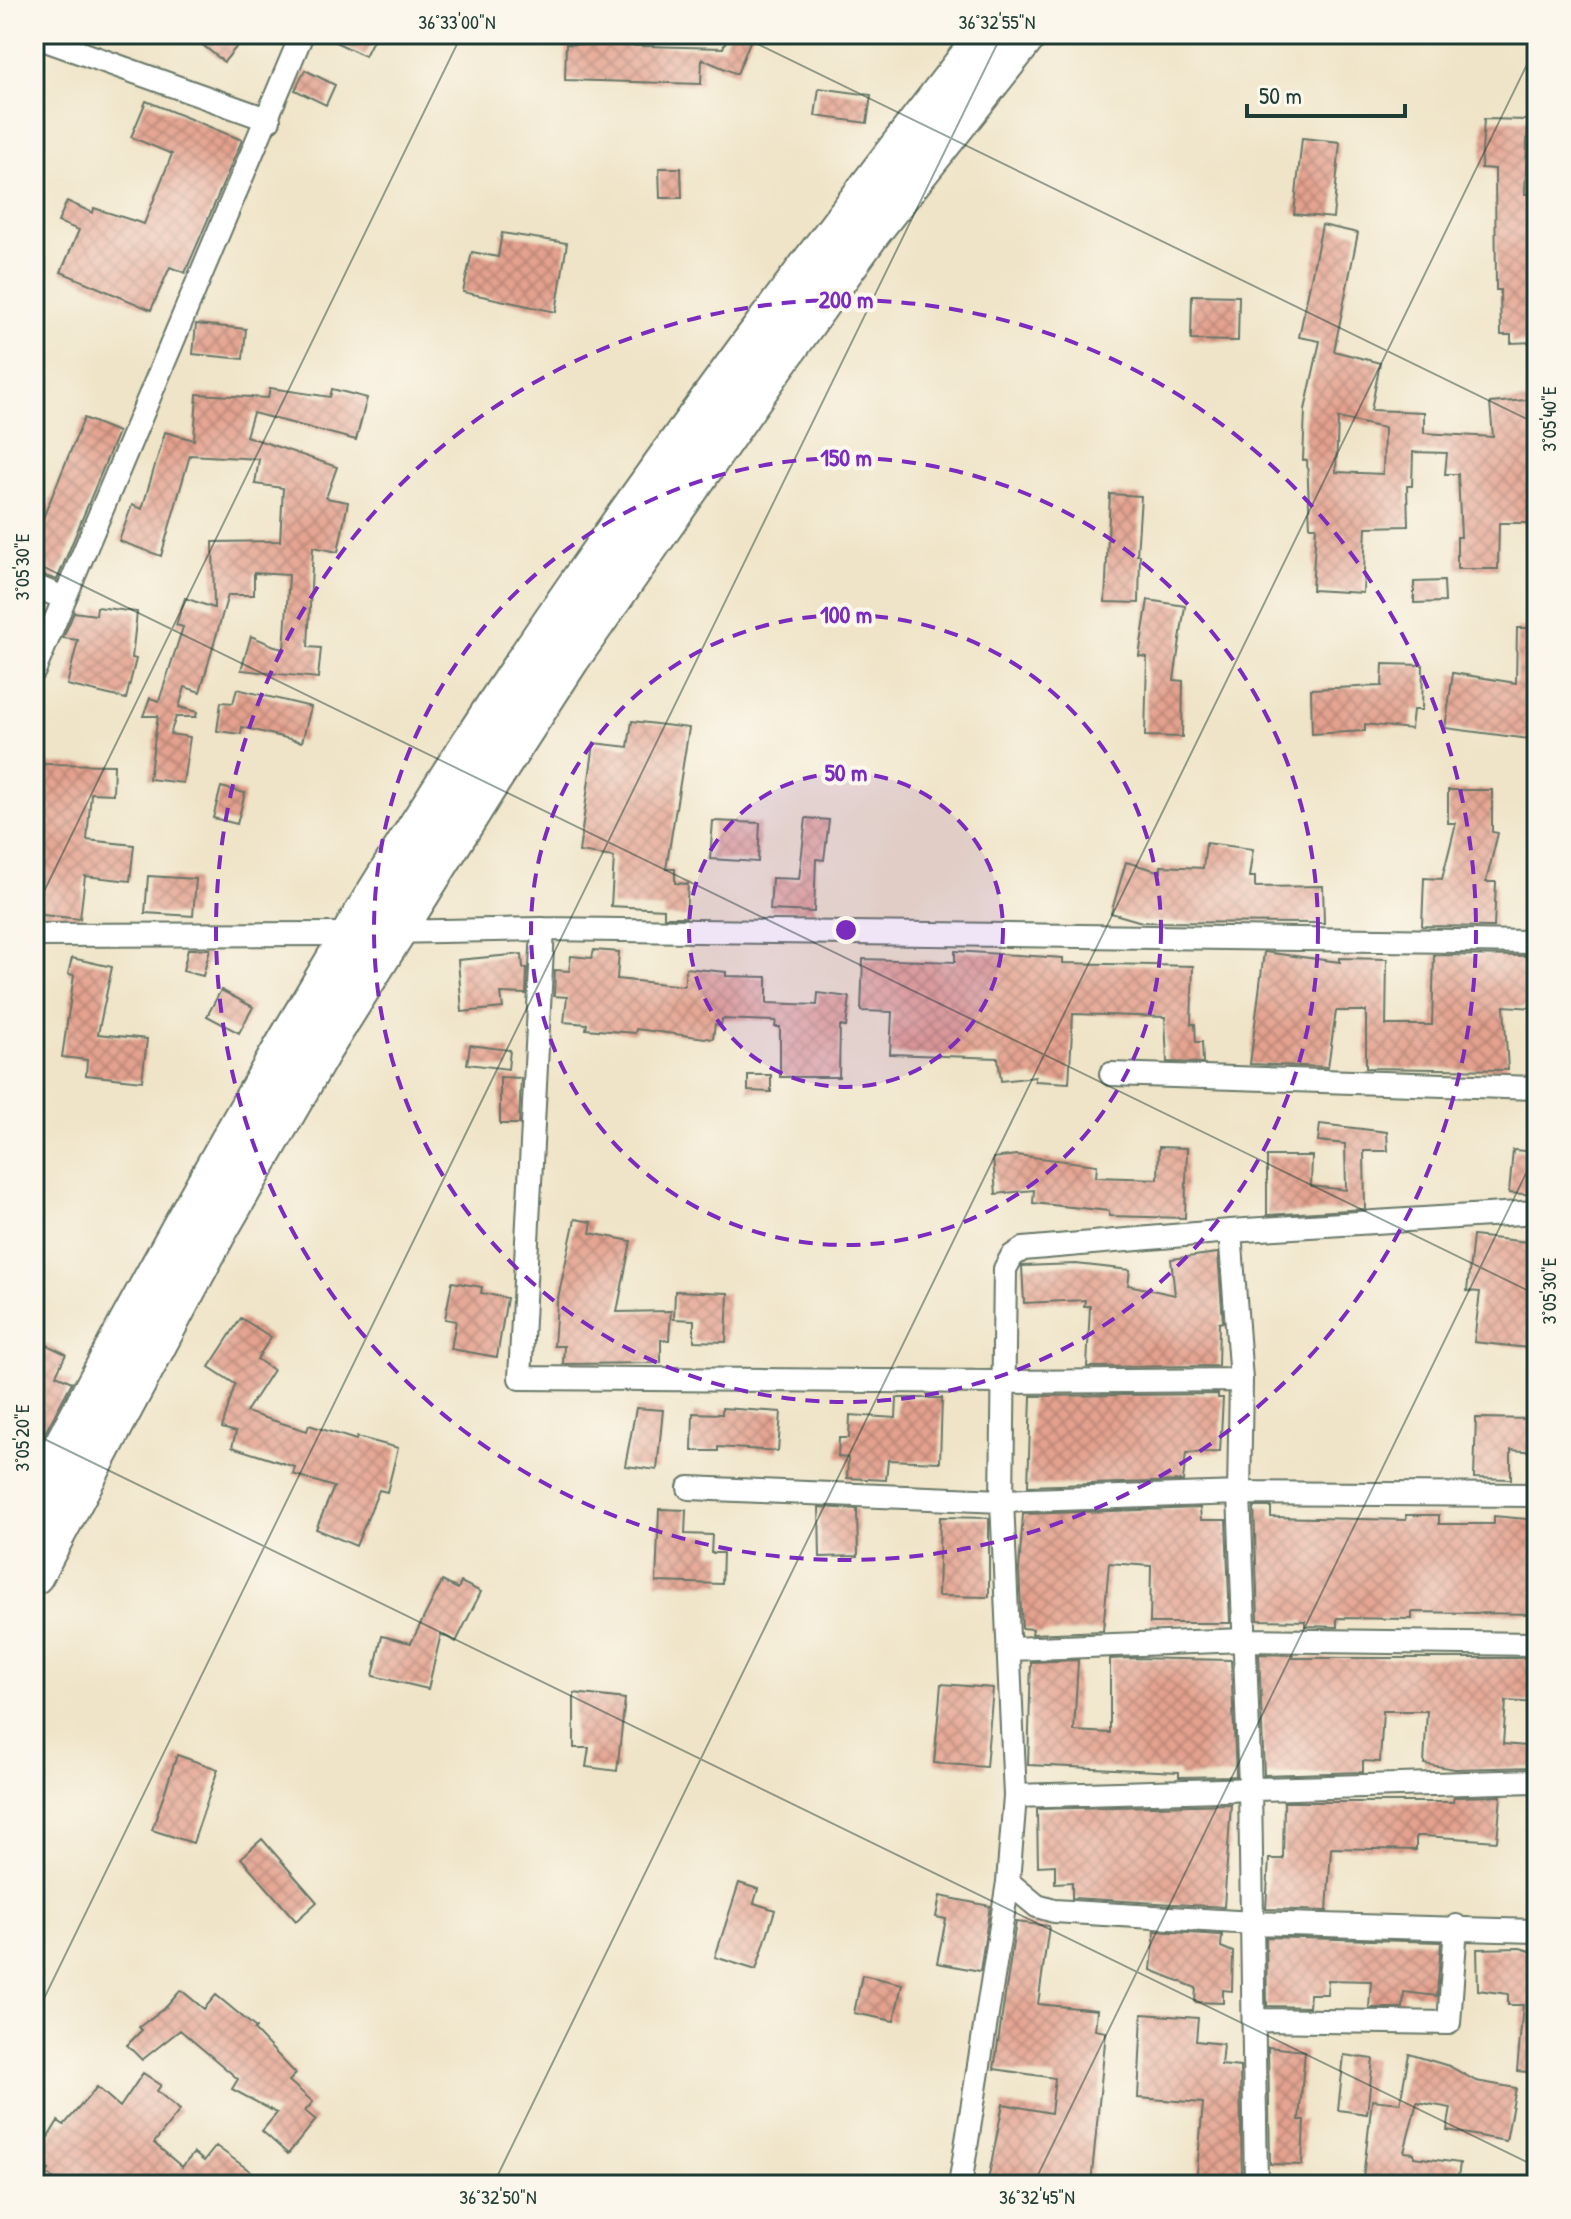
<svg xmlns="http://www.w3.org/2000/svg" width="1571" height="2219" font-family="'Patrick Hand',sans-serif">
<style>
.building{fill:url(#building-cross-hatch);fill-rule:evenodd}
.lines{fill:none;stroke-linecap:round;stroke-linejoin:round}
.street-casing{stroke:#687767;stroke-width:26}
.highway-casing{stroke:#687767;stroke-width:42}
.street{stroke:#fff;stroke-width:22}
.highway{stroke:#fff;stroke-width:38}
.ticks{fill:none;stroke:#1f3d34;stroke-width:2;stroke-opacity:0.45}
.ring{fill:none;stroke:#7b2cbf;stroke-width:4;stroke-dasharray:14 10}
.centre{fill:#7b2cbf;stroke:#fbf7ec;stroke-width:4}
.ring-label{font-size:24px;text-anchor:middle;font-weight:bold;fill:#7b2cbf;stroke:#fbf7ec;stroke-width:8;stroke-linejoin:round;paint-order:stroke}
.neatline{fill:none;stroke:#1f3d34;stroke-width:3}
.ticks-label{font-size:20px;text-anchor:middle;fill:#1f3d34}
</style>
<defs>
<pattern id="building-cross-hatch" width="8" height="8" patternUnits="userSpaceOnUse" patternTransform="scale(2)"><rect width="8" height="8" fill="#e4a18e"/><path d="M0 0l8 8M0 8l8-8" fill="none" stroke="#b88475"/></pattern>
</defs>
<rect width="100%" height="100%" fill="#fbf7ec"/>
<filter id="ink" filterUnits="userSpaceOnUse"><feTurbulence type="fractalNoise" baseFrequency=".0125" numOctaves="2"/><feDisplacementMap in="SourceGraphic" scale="16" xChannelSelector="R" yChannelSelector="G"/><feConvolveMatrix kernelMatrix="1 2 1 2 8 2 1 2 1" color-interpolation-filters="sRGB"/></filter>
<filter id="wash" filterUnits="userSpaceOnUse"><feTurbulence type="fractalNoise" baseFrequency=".006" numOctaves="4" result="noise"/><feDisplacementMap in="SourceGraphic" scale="32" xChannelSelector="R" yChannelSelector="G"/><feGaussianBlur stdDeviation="1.8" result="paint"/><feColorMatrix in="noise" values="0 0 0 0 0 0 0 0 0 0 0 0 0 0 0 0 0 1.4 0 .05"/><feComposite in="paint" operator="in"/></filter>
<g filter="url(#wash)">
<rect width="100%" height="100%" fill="#efe4c7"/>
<g id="blocks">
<path class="building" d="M189,34H247L224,62Z
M318,34H376L365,56Z
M729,34H753L737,74L702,59L701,84L565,80L566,44L723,48Z
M305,70L335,85L326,105L295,90Z
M819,88L871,95L867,123L815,116Z
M146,101L242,140L185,273L170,267L151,310L61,272L79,230L58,222L67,201L93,213L94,208L144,224L172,154L131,137Z
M1484,119L1528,120L1525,194H1537V342L1511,343V335H1501L1500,290H1496L1495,169L1481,168Z
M1302,138L1340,142L1333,218L1294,214Z
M659,168H681L682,198H660Z
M1322,225L1358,233L1334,351L1380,363L1371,410L1424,412V433L1493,437L1490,403L1537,399V523H1499L1498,569H1457V537H1461L1458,474H1445L1447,453L1413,452L1412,486H1407L1408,526L1366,527L1363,593L1312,590L1316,527H1310L1307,460H1303L1305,410L1320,341L1299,337ZM1338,418L1384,428L1383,474L1336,472Z
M502,233L567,243L556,312L463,292L472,252L498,257Z
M1192,295L1239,296L1238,341L1191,340Z
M196,324L246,329L243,359L193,354Z
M270,388L330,397L332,389L367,398L356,440L253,413L246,436L337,467L326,498L348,502L338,552L313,547L308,647L321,648L318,678L241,670L251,636L284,650L289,575L254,573V595H228L200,692L185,687L179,707L197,712L196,717H176L170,734L190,737L183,783L149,779L158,716H143L150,698L159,701L183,627L176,625L185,598L214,608L213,542L280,541L283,488L255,484L259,459L190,455L161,556L119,541L132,505L142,509L165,432L194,440L197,394L268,398Z
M84,418L118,432L57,580L34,572V540Z
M1110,494L1141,496L1137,555H1140L1139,603L1105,602Z
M1444,581L1445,602L1414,603V582Z
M1148,600L1185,606L1174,680L1183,681L1182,737L1145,736L1147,657L1139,656Z
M97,607L137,612L132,658L136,659L126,699L67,685L78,640L63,638L74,612L96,615Z
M1517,628H1537V740L1445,728L1453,673L1516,683Z
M1383,664L1423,665L1422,710H1413L1411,729L1365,724V731L1312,734L1311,689L1382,686Z
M237,689L311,707L302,742L242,727L241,734L217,731L221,702L233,703Z
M632,721L689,728L666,869H675V883L688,884L686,917H664V909L611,906L614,857L579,852L594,743L628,747Z
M43,764L114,765L113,794L91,793L87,840L134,845L130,881L85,876L80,919L34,914V869L46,793H43Z
M221,787L245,793L237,824L213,818Z
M1448,790H1492V832L1498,833L1486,882H1496L1494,927L1422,926L1424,878L1442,879L1456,823H1448Z
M806,818L829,820L824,860L816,859L814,912L770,910L772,878L799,879Z
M713,821L760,823L758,862L710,859Z
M1206,843L1253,849L1249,877H1255V887L1323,886L1324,923L1142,922L1111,913L1126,862L1161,872V866L1203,868Z
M148,876L196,879L193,916L145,913Z
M188,949H210L203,976L183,971Z
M594,950L619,952L617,979L684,986L686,968L726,972V976L767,977V1003L817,1005L818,993L850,997L846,1027L840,1026L839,1077H780V1027H775L776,1021L722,1019L721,1025L715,1024L713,1039L636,1029L635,1033L586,1029L587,1024L564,1022L567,997L554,996L555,970L569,971L571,956L592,958Z
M955,951L1063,958V963L1193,966L1191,1024H1195L1196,1042H1202L1203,1063L1167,1062L1165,1017L1106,1015L1073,1014L1069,1083L1035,1081V1077L1001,1081L998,1058L890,1054L892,1012L861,1011L863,959L955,962Z
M1264,952L1340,962V958L1387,959L1386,1025H1432L1434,955L1537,956V1008L1504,1006L1508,1070L1366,1068V1011H1336L1328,1067L1250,1064Z
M522,954L523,968H527L526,994L501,993L503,1008L462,1012L458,960Z
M72,958L112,967L98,1034L147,1039L142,1081L86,1075L87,1060L62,1057L74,975L68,974Z
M221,990L253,1007L239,1033L207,1016Z
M470,1045L510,1050L508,1069L467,1064Z
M748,1075H771V1092L748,1091Z
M500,1077L521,1078L519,1124H500Z
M1320,1124L1387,1132L1388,1151H1364L1365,1209L1267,1215V1156H1312L1311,1186L1346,1190L1345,1144L1318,1141Z
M1159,1147L1187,1148L1185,1218L1109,1216V1211L1033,1203L1034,1190L996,1194L993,1158L1016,1155L1097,1165L1096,1177L1158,1179Z
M1513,1150L1537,1152V1195L1509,1193Z
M575,1219L592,1222L590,1233L631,1241L617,1312L671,1311L669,1340H661V1363L563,1364L564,1346H554L557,1303Z
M1473,1236L1537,1243V1349L1474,1342L1480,1292L1467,1291Z
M1218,1253L1223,1322L1219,1323L1218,1366L1087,1367L1090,1306H1084L1085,1300L1024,1303L1022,1266L1076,1264L1130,1270L1128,1285L1175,1295L1171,1259Z
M452,1282L482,1287L481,1293L507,1298L497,1357L451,1349L456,1321L445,1319Z
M675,1291L728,1293L726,1342L694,1341V1320L674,1319Z
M241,1318L271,1337L257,1359L273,1370L246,1412L307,1431L309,1425L356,1440L357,1437L398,1448L387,1492L379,1490L356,1546L316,1529L334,1487L293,1474L295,1467L232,1447L236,1432L222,1428L235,1384L209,1367Z
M34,1339L66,1354L56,1375L72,1382L34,1454Z
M1218,1394V1398H1223L1220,1452L1186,1453L1183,1481L1028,1486L1031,1396Z
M897,1398H942L940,1462L888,1460L886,1480L847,1478L848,1458L838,1457L839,1438H849L850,1415L896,1418Z
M636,1408L663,1410L657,1470L625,1466Z
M722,1408L781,1412L778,1451L718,1447V1451H692L693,1413L722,1414Z
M1476,1418L1537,1419V1452L1511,1450V1479L1474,1478Z
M819,1507L857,1509L858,1556L820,1557Z
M1254,1507H1271V1517L1406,1520V1515H1439V1524H1494V1516L1537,1520V1614L1412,1612V1619L1337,1618V1627L1305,1626V1621L1258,1620Z
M1200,1508L1201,1520H1226L1230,1623H1150L1151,1566L1109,1563L1103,1631L1032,1634L1033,1629L1022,1628L1019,1570L1023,1514Z
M659,1509L686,1510L685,1534L712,1535L711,1553H723L722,1584L656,1582Z
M940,1517L989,1518V1597L938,1596Z
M442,1581L458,1589L461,1582L481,1592L456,1642L441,1634L428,1689L373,1676L382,1636L411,1643Z
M1259,1654L1293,1655V1658H1537V1703L1506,1701L1503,1744L1537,1747V1767L1455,1769L1424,1764L1427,1711H1383L1380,1762L1363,1761V1772L1264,1775Z
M1130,1658L1231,1660L1236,1776L1179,1777V1772L1028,1765L1031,1662L1078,1660L1074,1731L1110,1733V1659Z
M941,1684L993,1688L986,1767L934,1763Z
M574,1693L625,1699L617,1771L586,1767L589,1748H574Z
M177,1755L218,1769L193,1843L152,1830Z
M1501,1796L1497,1841L1424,1836H1416V1850L1331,1848L1327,1911L1266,1909L1269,1859H1283L1284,1802H1453L1454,1797Z
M1231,1804L1224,1907L1072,1898V1882L1055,1883V1865L1038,1866L1037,1809Z
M262,1839L317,1902L296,1921L241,1858Z
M739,1883L758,1889L754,1903L775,1910L756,1970L715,1957Z
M940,1896L990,1906L980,1971L937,1963L946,1919L936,1917Z
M1016,1922L1049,1926L1038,2004L1097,2010L1095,2030L1106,2032L1091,2184L1046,2179L1045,2185H1013L988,2180L1003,2104L1051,2113L1055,2078L994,2069Z
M1155,1931L1222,1935L1221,1947L1233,1952L1232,1991L1223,1990V2003L1195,2002L1196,1988L1151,1970Z
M1266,1937L1441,1942L1437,1996L1404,1992L1403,2008H1369L1371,1981L1328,1980L1327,1994H1310L1309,2007L1267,2006Z
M1520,1948L1537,1953V2073L1517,2071L1523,2005H1508V1994L1478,1990L1477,1949Z
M862,1975L902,1984L894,2021L854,2013Z
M181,1990L204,2009L216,1995L256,2028L254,2030L296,2074L289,2081L313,2102L305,2111L316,2120L288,2154L262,2131L277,2113L232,2089L238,2079L180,2030L142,2060L127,2045L142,2030L139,2027L167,2006Z
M1142,2014L1198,2018L1196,2041L1223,2044L1221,2065L1240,2067L1242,2185L1196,2184L1203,2103L1138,2098Z
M1268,2047L1305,2051L1299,2120H1304L1302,2165L1270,2164Z
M1409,2054L1449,2066L1476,2081L1516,2088L1506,2141L1447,2130L1451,2108L1417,2102L1404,2152L1414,2153V2157L1460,2163L1457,2185H1413L1363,2178L1372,2100L1400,2103Z
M1344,2055L1373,2059L1367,2114L1338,2110Z
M143,2073L161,2085L157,2091L180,2110L154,2143L182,2167L194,2153L204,2161L216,2146L269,2185H61L46,2173L49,2170L34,2160L58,2121L64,2125L97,2087L120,2107Z"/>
</g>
</g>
<g filter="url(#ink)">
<use href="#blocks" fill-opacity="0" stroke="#687767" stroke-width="2"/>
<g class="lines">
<defs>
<path id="street" d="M34,36L269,120
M34,586L64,598
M34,671L302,34
M543,929L520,1378L1001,1382L1241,1380
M390,932L543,929L1537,942
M34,935L356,934
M1111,1074L1537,1088
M1230,1231L1241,1380L1239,1493L1250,1787L1256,2185
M689,1488L1002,1501L1005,1269L1012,1256L1023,1249L1230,1231L1537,1212
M1010,1649L1244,1640L1537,1644
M1537,1781L1015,1796L1008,1882L1037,1906L1054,1911L1253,1923L1537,1931
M1015,1796L1002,1501L1239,1493L1537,1495
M1254,2020L1449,2023L1456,1926
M960,2185L1008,1882"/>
<path id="highway" d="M34,1501C201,1182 380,866 587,571C715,388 849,210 987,34
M34,1575L216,1234L322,1050L487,787L570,659L770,373L872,231L1028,34"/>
</defs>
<use href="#street" class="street-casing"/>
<use href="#highway" class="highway-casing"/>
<use href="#street" class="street"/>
<use href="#highway" class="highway"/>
</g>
</g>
<path class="ticks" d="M737,34L1537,424M34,562L1537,1295M34,912L462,34M34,1434L1537,2167M34,2019L1002,34M493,2185L1537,44M1033,2185L1537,1151"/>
<circle cx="846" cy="930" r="157" fill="#7b2cbf" fill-opacity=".12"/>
<g class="ring">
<circle cx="846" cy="930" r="157"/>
<circle cx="846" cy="930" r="315"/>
<circle cx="846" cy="930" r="472"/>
<circle cx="846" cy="930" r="630"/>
</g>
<circle cx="846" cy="930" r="12" class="centre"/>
<g class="ring-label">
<text x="846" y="308">200 m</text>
<text x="846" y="466">150 m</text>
<text x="846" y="623">100 m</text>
<text x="846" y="781">50 m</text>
</g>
<rect width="1571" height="2219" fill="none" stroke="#fbf7ec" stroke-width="88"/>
<path d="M1247 104v12h158v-12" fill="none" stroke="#1f3d34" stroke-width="4"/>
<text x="1259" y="104" font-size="24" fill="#1f3d34" stroke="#fbf7ec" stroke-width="6" paint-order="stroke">50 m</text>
<rect x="44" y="44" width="1483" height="2131" class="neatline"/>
<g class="ticks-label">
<text x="457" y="29">36°33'00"N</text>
<text x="997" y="29">36°32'55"N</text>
<text transform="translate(1549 419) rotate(-90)" y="7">3°05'40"E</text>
<text transform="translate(22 567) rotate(-90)" y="7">3°05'30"E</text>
<text transform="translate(1549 1291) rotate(-90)" y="7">3°05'30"E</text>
<text transform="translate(22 1438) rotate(-90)" y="7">3°05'20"E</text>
<text x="498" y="2204">36°32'50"N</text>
<text x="1037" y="2204">36°32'45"N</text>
</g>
</svg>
